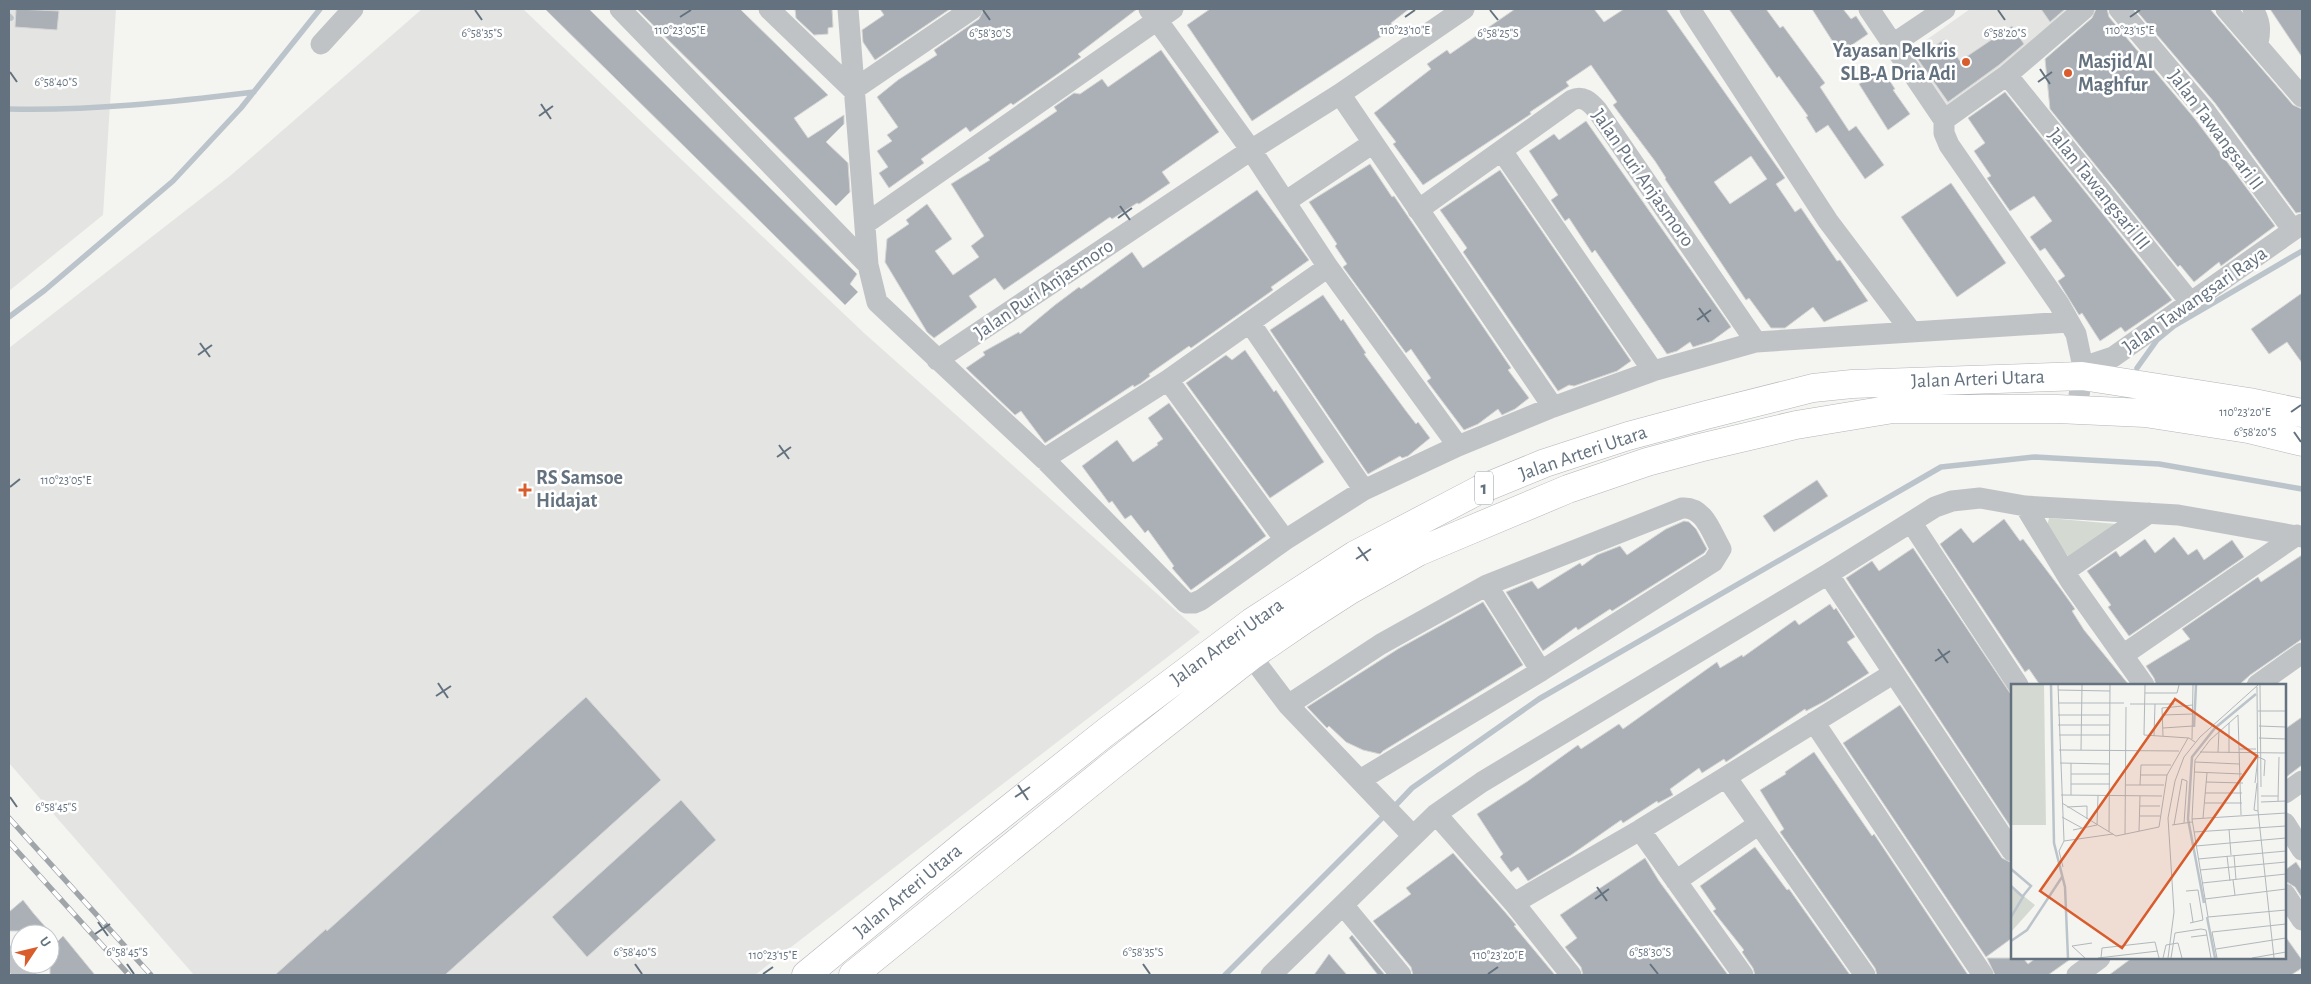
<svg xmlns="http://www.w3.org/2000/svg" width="2311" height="984" font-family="'Alegreya Sans',sans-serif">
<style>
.built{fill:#e4e5e3}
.green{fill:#d4dad1}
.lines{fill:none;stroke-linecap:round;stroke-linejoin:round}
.stream{stroke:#bbc4ca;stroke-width:5.5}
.building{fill:#aab0b6;stroke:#d5d5d3;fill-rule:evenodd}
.trunk-casing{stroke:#b2b5b8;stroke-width:29}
.minor{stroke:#bfc3c6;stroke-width:21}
.trunk{stroke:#fff;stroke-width:28}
.rail-casing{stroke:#a0a5aa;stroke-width:5.5}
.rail{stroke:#fff;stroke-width:4;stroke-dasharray:11;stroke-linecap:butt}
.ticks{fill:none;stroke:#64727f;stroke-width:2}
.poi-dot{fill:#d85c2c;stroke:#fff;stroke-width:2}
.labels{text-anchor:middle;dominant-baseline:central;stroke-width:5;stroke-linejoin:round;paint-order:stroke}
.shield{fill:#fff;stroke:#929ca5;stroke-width:1}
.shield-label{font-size:19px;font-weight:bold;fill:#64727f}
.poi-label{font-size:20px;font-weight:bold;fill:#64727f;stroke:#fff;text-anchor:start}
.street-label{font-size:20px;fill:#64727f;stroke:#fff}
.inset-river{fill:none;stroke:#bbc4ca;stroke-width:2.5}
.inset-road{fill:none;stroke:#b1b8bc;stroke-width:1}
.view{fill:#d85c2c;fill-opacity:0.15;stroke:#d85c2c;stroke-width:2.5}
.inset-edge{fill:none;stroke:#64727f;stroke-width:2.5}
.ticks-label{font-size:12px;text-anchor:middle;fill:#64727f;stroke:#fff;stroke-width:5;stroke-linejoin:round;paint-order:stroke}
</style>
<rect width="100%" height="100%" fill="#f4f4f0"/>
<path class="built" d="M9,9H116L103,215L9,291Z
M422,9H523L864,333L1200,632L755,975H194L9,763V348L230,176Z
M1970,9H2082L1949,112L1908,53Z"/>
<path class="green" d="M2049,518L2116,524L2070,559L2047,527Z"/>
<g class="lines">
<path class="stream" d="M9,16L11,18
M9,109C91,111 173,102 254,92
M9,317L45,290L173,181L241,108L320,9
M2137,368L2157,340L2174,326L2302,251
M1393,808L1412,788L1539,699L1941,467L2035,457L2159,464L2302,489
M1225,975L1386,814"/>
</g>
<path class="building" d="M16,9L59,11L57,30L15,27Z
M545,9H589L857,274L850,284L858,292L845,305Z
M637,9H740L828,95L794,118L808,138L844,115V124L826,142L848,163L850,192L836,206Z
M795,9H832L833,27L828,28V34L814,35L796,18Z
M880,9H950L875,60L863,42L862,30L884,15Z
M984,9H1137L1078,54L1081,57L1059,73L1013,105L1011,103L970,132L966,127L921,159L924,163L889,188L879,173L888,167L877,151L892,141L887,135L898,127L877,97L898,80L937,55L934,50L979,19Z
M1210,9H1409L1391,23L1394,28L1252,121L1187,25Z
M1515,9H1594L1604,22L1624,9H1666L1785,178L1776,184L1795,212L1801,208L1837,261L1840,260L1868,301L1824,322L1813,307L1785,328H1771L1749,298L1746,300L1665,179L1666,178L1655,161L1613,105L1617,102L1591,65L1566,82L1569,86L1530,112L1531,114L1423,185L1393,144L1396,142L1374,113L1431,69L1427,64L1447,50L1450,54ZM1751,156L1767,179L1730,204L1714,182Z
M1729,9H1766L1780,28L1783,26L1825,83L1820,87L1849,131L1856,126L1884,165L1865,179L1828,125L1816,133L1806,117L1808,116L1779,76L1777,78Z
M1812,9H1843L1851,19L1856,16L1868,34L1840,53Z
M2041,9H2065L2050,22Z
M2096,9H2107L2109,17L2195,119L2275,226L2221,266L2219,262L2194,282L2180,265L2178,267L2050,109L2045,59L2092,18Z
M2135,9H2210L2293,105L2302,109V212L2296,213L2215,103Z
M2270,9H2302V57Z
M2012,26L2024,44L1999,65L1948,102L1917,58L1945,39L1960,61Z
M1161,50L1219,132L1162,172L1170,183L1139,204L1137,203L1112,219L1110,217L1004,290L995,278L969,296L977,307L934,338L927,332L885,262L887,239L909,224L906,220L927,204L952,239L935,251L953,275L979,257L971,246L984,236L951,184L990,160L988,158L1057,111L1054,107L1074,93L1080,94L1102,79L1108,87Z
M1882,69L1895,89L1893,90L1910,114L1888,130L1859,84Z
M2005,92L2172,300L2125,332L2121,327L2100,341L2082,313L2079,315L2058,281L2065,276L2045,248L2040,251L2030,237L2052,221L2034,196L2010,211L1987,178L1991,176L1974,151L1985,143L1968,118Z
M1586,121L1731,327L1712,341L1693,347L1690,342L1677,351L1667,354L1595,250L1592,253L1569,218L1565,221L1551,200L1558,195L1529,151L1554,134L1559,140Z
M1370,164L1392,197L1394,196L1511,368L1508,370L1529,398L1515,409L1502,415L1498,409L1478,424L1464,430L1427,381L1431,378L1411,349L1406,353L1343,267L1347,264L1335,246L1337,244L1309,202Z
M1500,170L1631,361L1617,371L1574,386L1569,385L1558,391L1463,252L1467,248L1440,210Z
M1951,183L2006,263L1957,297L1901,217Z
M1257,190L1309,260L1271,287L1273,290L1191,348L1189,346L1149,374L1150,376L1141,383L1134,387L1133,385L1045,443L1021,411L1015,415L966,368L985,355L983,352L1019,332L1020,334L1055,305L1079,287L1081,289L1132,252L1143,268Z
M2302,293V363L2287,342L2269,354L2251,329Z
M1323,295L1341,321L1343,319L1366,353L1364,354L1406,411L1416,424L1418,422L1430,438L1408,456L1402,458L1400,456L1368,474L1270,330Z
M1245,350L1274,392L1276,390L1324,462L1270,498L1186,383L1226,355L1232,360Z
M1169,403L1266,536L1191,590L1172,568L1174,566L1148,530L1145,533L1131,515L1125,519L1112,501L1109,503L1082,466L1117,440L1133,462L1158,445L1157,443L1163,439L1148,418Z
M1817,480L1828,496L1774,532L1763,516Z
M2004,519L2020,541L2023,539L2060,588L2075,609L2072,611L2084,630L2129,685H2040L2029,669L2025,672L1940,544L1961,528L1973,543Z
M1684,521L1689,522L1696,529L1707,549L1704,553L1612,611L1610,609L1578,630L1576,627L1543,651L1506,592L1532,581L1538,589L1580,563L1582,566L1597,555L1620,546L1627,555L1666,529Z
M2174,537L2188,555L2197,549L2204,560L2232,540L2244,557L2129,636L2108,607L2111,605L2087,571L2116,551L2120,557L2145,539L2155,553Z
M1913,548L2012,696V829L1846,578L1872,561L1879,571Z
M2302,555V639L2250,675L2239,685H2156L2154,678L2146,666L2190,639L2182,629L2258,577L2261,582Z
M1483,602L1523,665L1383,751L1380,754L1363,750L1346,742L1329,726L1327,728L1307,707L1398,649Z
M1830,604L1834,610L1836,608L1855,637L1847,642L1869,673L1825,701L1806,711L1805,709L1726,762L1724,759L1702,773L1699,768L1670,789L1673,795L1658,803L1657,801L1623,823L1621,820L1571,855L1528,881L1518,867L1511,872L1500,857L1503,854L1477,814L1528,781L1578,745L1581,749L1619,724L1623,729L1717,662L1720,668L1742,655L1743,657L1795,620L1799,625Z
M586,697L661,780L445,975H275L326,929L327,931Z
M1900,705L2002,858L2012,863V938L1986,957L1843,743Z
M2302,717V765L2285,778V729Z
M1814,752L1872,836L1874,834L1968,975H1877L1875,968L1780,832L1784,829L1760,790L1786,774L1785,772Z
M681,800L716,840L587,957L552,917Z
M1755,847L1787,890L1789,889L1850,975H1755L1753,968L1742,952L1744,950L1713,911L1716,909L1700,886Z
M1453,853L1504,911L1516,925L1514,926L1555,975H1413L1411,967L1373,921L1411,894L1406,888Z
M1645,858L1659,881L1728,975H1583L1581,967L1565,947L1577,938L1560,915Z
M2296,862L2302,871V898L2295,887L2285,881V870Z
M23,900L34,914L49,931H9V912Z
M50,932L58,941L63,936L95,975H50Z
M1352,935L1385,975H1378L1349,938Z
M2285,936L2302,960V968L2291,975H2109L2132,958H2285Z
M1329,954L1347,975H1314Z
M1987,958H2023L2028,964L2036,958H2072L2048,975H1995Z"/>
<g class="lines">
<defs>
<path id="trunk" d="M806,975L970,840L1106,732L1252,622L1355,555L1479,490L1545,463L1628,436L1706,415L1813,388L1852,384L2082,376L2249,402L2302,413
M853,975L1110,767L1251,656L1305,619L1350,590L1418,552L1568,489L1647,462L1699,448L1796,425L1893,409H2057L2145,413L2248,429L2302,442"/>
</defs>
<use href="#trunk" class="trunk-casing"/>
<path class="minor" d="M620,9L868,265
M769,9L853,90L972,9
M848,9L868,265L877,302L1044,459L1186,603H1194L1201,600L1285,540L1364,490L1458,446L1553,407L1653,371L1756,342L2069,322
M1149,9L1251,150L1328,267L1458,446
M1690,9L1828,221L1911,331
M1869,9L1944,120V133L1949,145L2059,304L2076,334L2083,367L2077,410
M2119,9L2205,111L2293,230
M2226,9L2302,97
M2253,9C2260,21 2261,29 2258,43
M321,44L353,9
M1893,44L1945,9
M2007,75L2191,303
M1340,94L1553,407
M1944,120L2007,75L2084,9
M1502,151L1653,371
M1285,202L1373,143
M1418,210L1572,100C1583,95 1590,102 1597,110L1756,342
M865,224L1173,9
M1250,323L1364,490
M937,360L1251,150L1340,94L1464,9
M2083,367L2113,357L2302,224
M1168,380L1285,540
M1044,459L1168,380L1328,267
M2025,506L2071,582L2144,685
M1911,522L2018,685
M2065,571L2149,513
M1828,574L2012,851
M1487,585L1541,671
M2123,655L2297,535
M1251,656L1288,705L1413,836
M2257,685L2302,653
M1288,705L1381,644L1487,585L1682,508C1704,506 1711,532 1721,549L1713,562L1541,671L1360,780
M1814,722L1983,975
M1726,777L1865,975
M2285,793L2302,781
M1436,814L1514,903L1571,975
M2285,823L2302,850
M1640,830L1743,975
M1676,881L1759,824
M2285,894L2302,920
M1514,903L1640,830L1894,673
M1343,905L1401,975
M9,956L26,975
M1271,975L1436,814L1482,782L1828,574L1935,507L1952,501L1980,498L2025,506L2178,515L2302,537
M2077,975L2100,958"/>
<use href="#trunk" class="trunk"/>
<defs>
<path id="rail" d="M9,818L151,975
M9,842L129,975"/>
</defs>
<use href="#rail" class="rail-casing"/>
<use href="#rail" class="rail"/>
</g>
<path class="ticks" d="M475,10L482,20M983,10L990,20M1490,10L1498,20M1998,10L2005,20M680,17L691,10M1405,17L1415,10M2130,17L2140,10M2040,69L2050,84M10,72L17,82M2038,82L2052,72M541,104L551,119M539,116L553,106M1120,206L1130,220M1118,218L1132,208M1699,308L1709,322M1697,320L1711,310M200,343L210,357M198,355L212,345M2291,412L2301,405M2294,432L2301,442M779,445L789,459M777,457L791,447M10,487L20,479M1358,547L1368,561M1356,559L1371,549M1938,649L1948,663M1935,661L1950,651M438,683L448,698M436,696L451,686M1018,785L1028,800M10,797L17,807M1015,797L1030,787M1597,887L1607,901M1595,899L1609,889M98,922L108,936M95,934L110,924M127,964L134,974M635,964L642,974M1143,964L1150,974M1650,964L1658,974M763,974L773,967M1488,974L1498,967"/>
<g class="poi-dot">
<circle cx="1966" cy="62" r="5"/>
<circle cx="2068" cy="73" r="5"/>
<path d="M522.5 482.5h5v5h5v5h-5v5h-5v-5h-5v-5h5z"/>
</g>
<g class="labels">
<rect class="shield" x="1475" y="471.5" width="18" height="33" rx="4"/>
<g class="shield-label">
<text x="1484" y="488">1</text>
</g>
<g class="poi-label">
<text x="1956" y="51" text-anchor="end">Yayasan Pelkris<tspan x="1956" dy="23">SLB-A Dria Adi</tspan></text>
<text x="2078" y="62">Masjid Al<tspan x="2078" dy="23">Maghfur</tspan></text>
<text x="536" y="478">RS Samsoe<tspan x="536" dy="23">Hidajat</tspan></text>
</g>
<g class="street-label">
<text transform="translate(2216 130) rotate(53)">Jalan Tawangsari II</text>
<text transform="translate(1643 178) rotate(55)">Jalan Puri Anjasmoro</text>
<text transform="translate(2099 189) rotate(51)">Jalan Tawangsari III</text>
<text transform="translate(1044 289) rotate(-34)">Jalan Puri Anjasmoro</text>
<text transform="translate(2195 300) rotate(-35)">Jalan Tawangsari Raya</text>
<text transform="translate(1978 379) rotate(-2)">Jalan Arteri Utara</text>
<text transform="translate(1583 453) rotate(-19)">Jalan Arteri Utara</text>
<text transform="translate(1227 642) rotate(-36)">Jalan Arteri Utara</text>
<text transform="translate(908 891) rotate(-40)">Jalan Arteri Utara</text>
</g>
</g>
<g transform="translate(2011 684)">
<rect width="275" height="275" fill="#f4f4f0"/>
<path d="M0,1H33L35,141H0ZM0,202L24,221L0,248Z" fill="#d4dad1"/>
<path class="inset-river" d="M40,1L43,159L54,203L57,274M183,43L185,1M0,185L20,202L12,212M0,202L12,213L0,233M193,219L177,135L181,73L204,44L245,10M196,233L204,274M0,257L16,246L51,193"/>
<path class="inset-road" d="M47,1L53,157L48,167L52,183M134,1L133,51L178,54L184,58M249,1L250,103M246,3L247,127L263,274M47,6L99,7M134,9H166L168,1M47,19H113M119,20H163M247,27H275M47,31H98M151,31L182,30M218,39V69M47,41H98M248,42L275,43M152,44L182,42M48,51H99M143,52L144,20M152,52L151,24L182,21M248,54L275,55M181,55L182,1M228,65H245M48,66L168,67M70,66L71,1M189,68L275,69M207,68L208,47M184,78L228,80M49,79L98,80M183,88L231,90M60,90H98M129,91H156M195,98L232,99M244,99L247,73L254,76L253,92M246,99L243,126L247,127M60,100H99M115,101H153M129,101L130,81H160M194,109H231M50,111L151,112M60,111V79M250,112H267M267,117L268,73M250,118L275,117M51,119L105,152L148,143L156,91L177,54M194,119H231M129,122H149M56,123L76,122V135M230,131L227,31L199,56L184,76L181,135L197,233L275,226M129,132H149M51,133L71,144M192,134L196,89M181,135L275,129M161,141L181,138M163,141L171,95L176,97L173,139M218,145L220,171M62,146L86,141L87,112M128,147L129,112M98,148L99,1M183,148L275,142M114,150L115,23M53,157L102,150M185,162L275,154M223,171L225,196M216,172L219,197M187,175L275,167M189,186L275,178M222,196L224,211M191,199L275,190M175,207L187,206L192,236L179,239M194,215L275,205M179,219L182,238M180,253L196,251M205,265L275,254M74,274L61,262L81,259M87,274L147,267M90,274L91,264L144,258L148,274M152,274L155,261L167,259L171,274M157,274L163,228L157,134L164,97L173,73L189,53L247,1M160,274L164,249L190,245L195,246L200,274M206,274L201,248L275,240M241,274L275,268"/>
<path class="view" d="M164,15L246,72L111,264L29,207Z"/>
<rect width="275" height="275" class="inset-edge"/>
</g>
<g class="ticks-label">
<text x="680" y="34">110°23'05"E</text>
<text x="1405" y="34">110°23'10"E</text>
<text x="2130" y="34">110°23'15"E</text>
<text x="482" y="37">6°58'35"S</text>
<text x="990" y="37">6°58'30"S</text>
<text x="1498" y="37">6°58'25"S</text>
<text x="2005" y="37">6°58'20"S</text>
<text x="56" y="86">6°58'40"S</text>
<text x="2245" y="416">110°23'20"E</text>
<text x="2255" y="436">6°58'20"S</text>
<text x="66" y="484">110°23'05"E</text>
<text x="56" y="811">6°58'45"S</text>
<text x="127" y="956">6°58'45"S</text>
<text x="635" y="956">6°58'40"S</text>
<text x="1143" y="956">6°58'35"S</text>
<text x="1650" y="956">6°58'30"S</text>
<text x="773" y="959">110°23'15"E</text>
<text x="1498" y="959">110°23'20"E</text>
</g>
<rect width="2311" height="984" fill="none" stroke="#64727f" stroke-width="20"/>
<g transform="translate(35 949) rotate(55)"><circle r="24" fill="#ffffff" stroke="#c1c7cc"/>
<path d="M0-4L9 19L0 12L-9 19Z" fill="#d85c2c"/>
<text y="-8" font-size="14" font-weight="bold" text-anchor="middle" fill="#64727f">U</text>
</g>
</svg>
